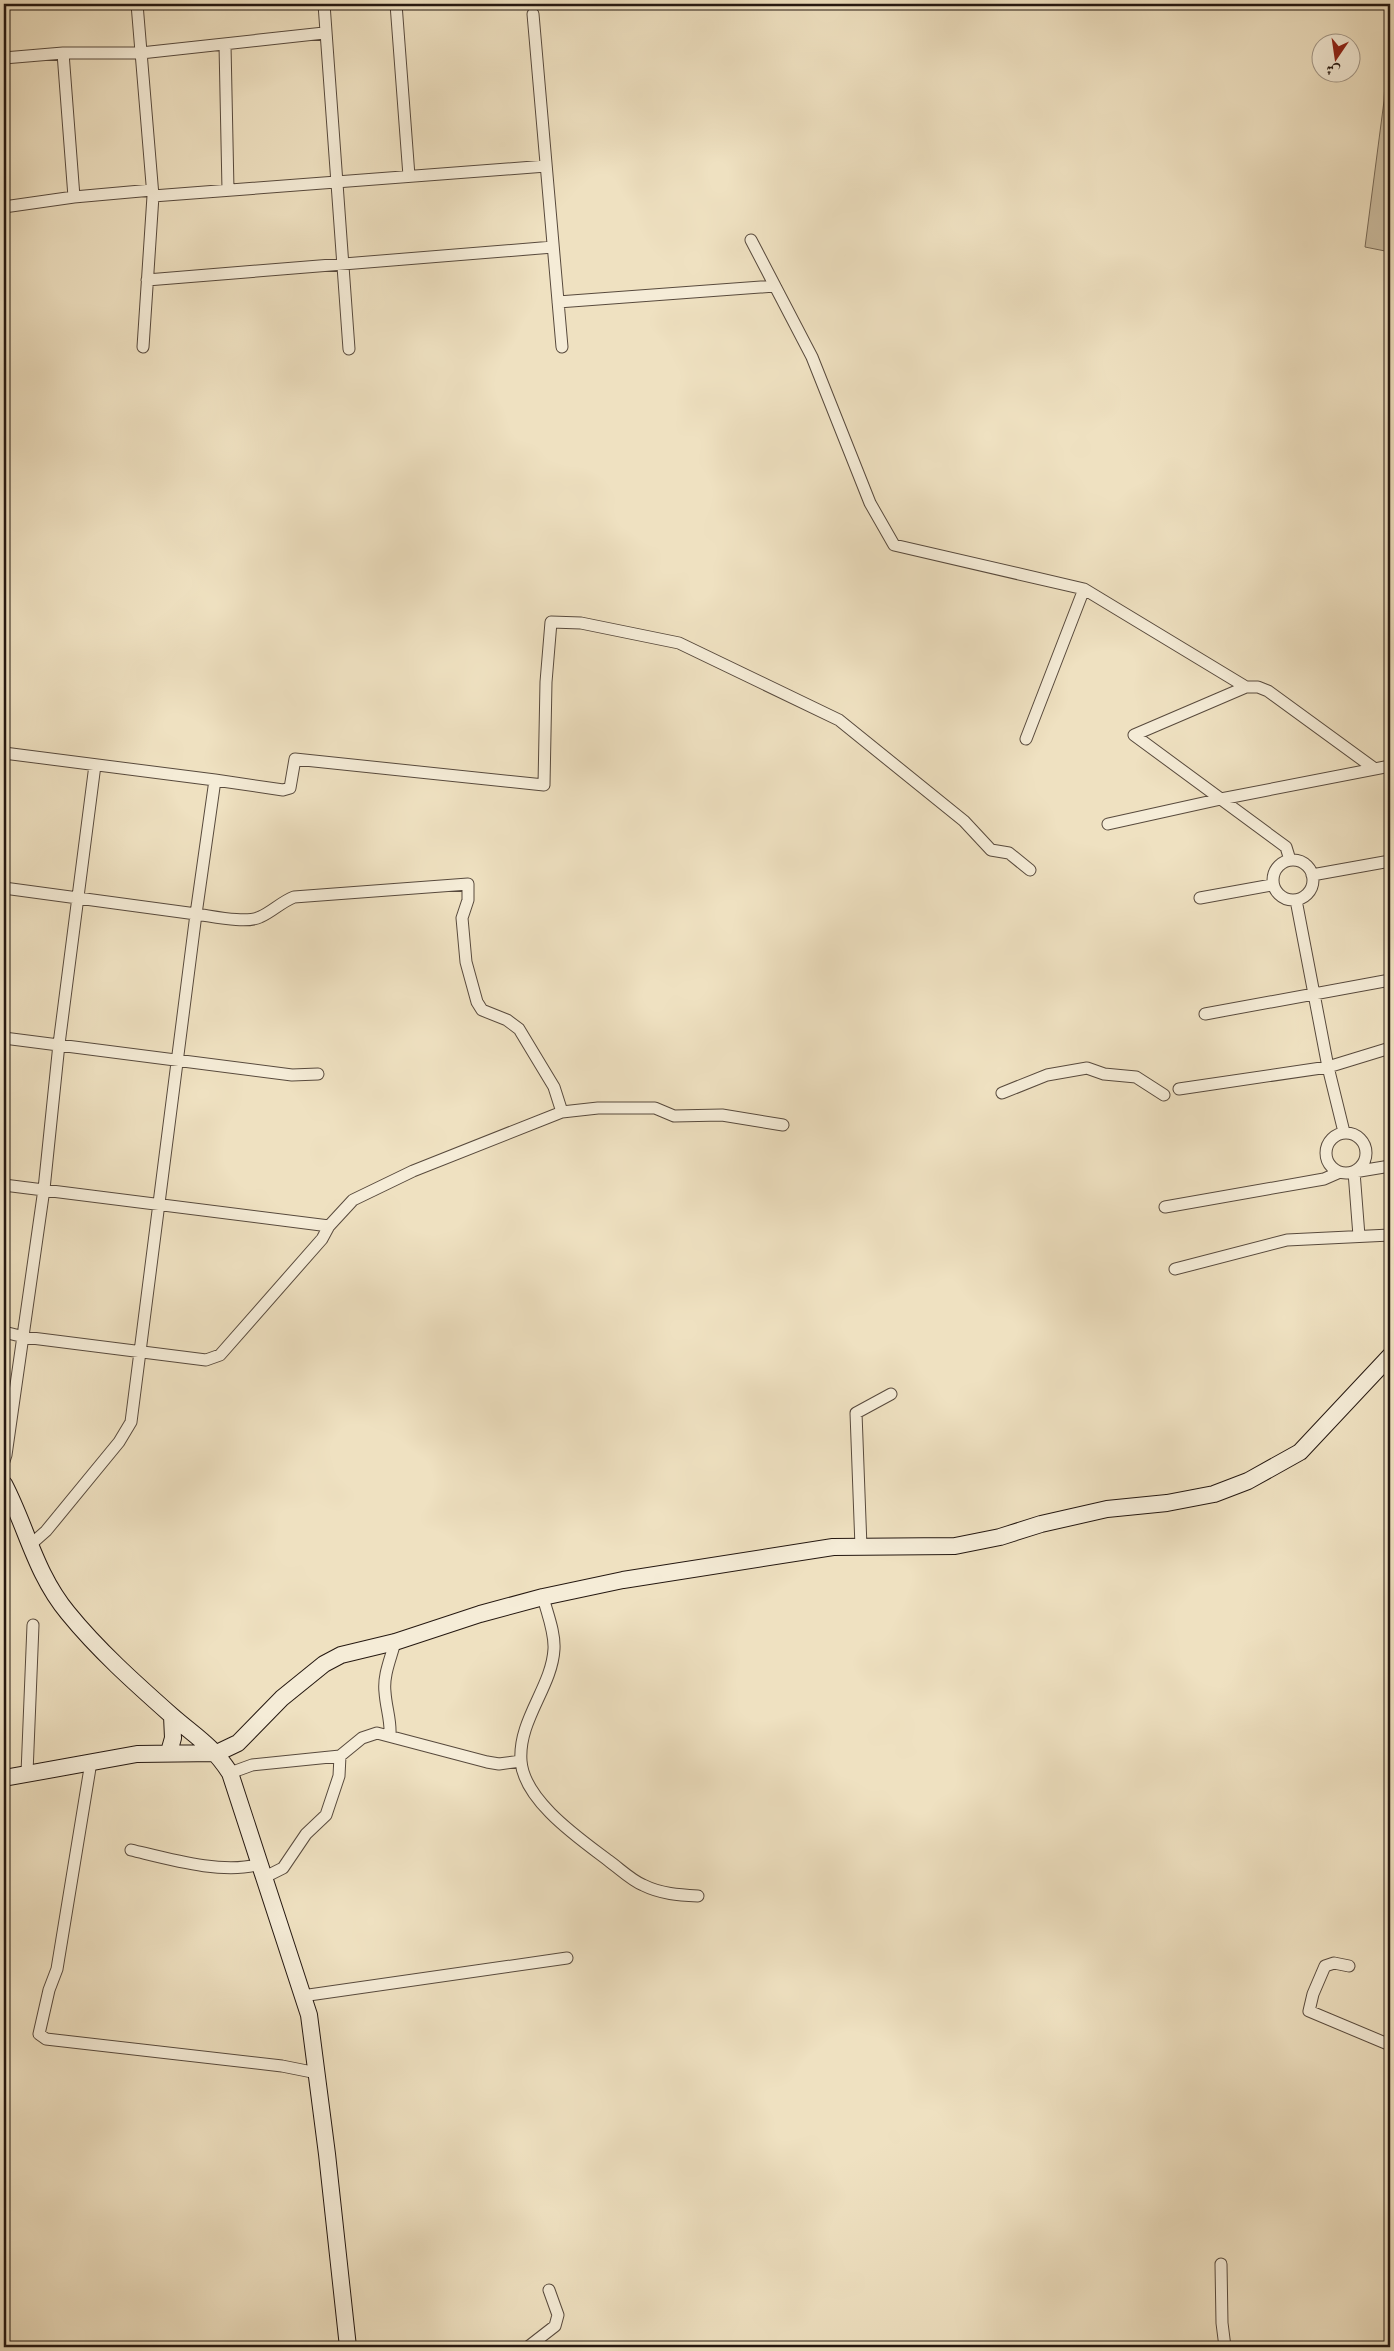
<svg xmlns="http://www.w3.org/2000/svg" width="1394" height="2351" font-family="'IM FELL DW Pica',Amiri,serif">
<style>
.green{fill:#cdbfa3;stroke:#796c5a}
.lines{fill:none;stroke-linecap:round;stroke-linejoin:round}
.street-casing{stroke:#584a3d;stroke-width:13}
.secondary-casing{stroke:#251811;stroke-width:18}
.street{stroke:#f5ecd7;stroke-width:11}
.secondary{stroke:#f5ecd7;stroke-width:16}
</style>
<rect width="100%" height="100%" fill="#efe1c1"/>
<filter id="stains"><feTurbulence type="fractalNoise" baseFrequency=".004" numOctaves="4"/><feColorMatrix values="0 0 0 0 .2 0 0 0 0 .09 0 0 0 0 .02 0 0 0 .5 -.17"/></filter>
<radialGradient id="worn" r=".72"><stop offset=".6" stop-color="#630" stop-opacity="0"/><stop offset="1" stop-color="#630" stop-opacity=".3"/></radialGradient>
<path class="green" d="M1388,25L1390,26V252L1365,247L1384,101Z"/>
<g class="lines">
<defs>
<path id="street" d="M137,4L153,196L143,347
M324,4L349,349
M396,4L409,176
M533,14L562,347
M225,45L228,190
M63,53L74,197
M4,58L63,53H141L324,33
M153,196L546,166
M4,207L74,197L152,190
M751,240L812,357L870,503L894,545L1084,589L1246,687H1258L1268,691L1375,769
M147,280L553,247
M558,302L775,286
M1246,687L1134,735L1286,847L1290,860
M1026,739L1084,589
M4,753L215,780L196,914C212,916 246,924 260,917C272,912 281,902 294,897L468,884V900L462,918L466,962L477,1002L482,1010L507,1020L519,1029L554,1087L562,1112
M215,780L283,790L290,788L295,759L544,785L546,682L551,622L581,623L679,643L839,720L964,821L991,850L1009,853L1030,870
M1108,824L1221,799L1390,766
M1273 880a20 20 0 1 1 40 0a20 20 0 1 1-40 0Z
M1312,875L1390,861
M4,888L196,914L131,1422L119,1442L46,1531L29,1546
M1200,898L1272,885
M1296,900L1328,1067L1344,1132
M1205,1014L1390,980
M4,1038L292,1075L318,1074
M1179,1089L1328,1067L1390,1048
M1002,1093L1047,1075L1087,1068L1104,1074L1136,1077L1164,1095
M1326 1153a20 20 0 1 1 40 0a20 20 0 1 1-40 0Z
M4,1185L329,1226
M1165,1207L1324,1179L1340,1172
M1359,1236L1354,1172L1390,1166
M1175,1269L1287,1240L1390,1235
M4,1332L24,1337L206,1360L220,1355L322,1239L329,1226L353,1200L413,1171L562,1112L598,1108H655L674,1116L722,1115L783,1125
M4,1461L6,1455L44,1189L59,1044L95,765
M861,1547L856,1413L891,1394
M543,1597C547,1613 555,1632 554,1649C552,1687 518,1720 521,1761C524,1801 580,1839 609,1861C620,1869 631,1880 643,1885C661,1894 679,1895 698,1896
M390,1735C391,1720 386,1708 385,1692C383,1675 391,1658 395,1642
M91,1762L57,1969L49,1990L39,2034L46,2039L282,2066L317,2073
M27,1773L33,1625
M230,1773L252,1765L340,1756L362,1738L377,1733L487,1762L499,1764L521,1761
M131,1850C169,1859 223,1875 260,1864
M265,1877L283,1868L306,1834L326,1815L339,1776L340,1756
M1349,1966L1334,1963L1325,1966L1313,1994L1309,2011L1390,2045
M302,1996L567,1958
M1221,2264L1222,2323L1225,2347
M528,2347L555,2326L558,2315L549,2290"/>
<path id="secondary" d="M4,1484C27,1528 35,1573 68,1613C98,1650 135,1683 171,1715C196,1737 211,1744 230,1773L309,2015L327,2154L348,2347
M169,1752L173,1738L172,1716
M4,1778L137,1754L217,1753L238,1743L282,1698L324,1664L341,1655L395,1642L480,1614L543,1597L623,1580L833,1547L955,1546L1000,1537L1041,1524L1107,1509L1167,1503L1214,1494L1248,1481L1300,1452L1390,1356"/>
</defs>
<use href="#street" class="street-casing"/>
<use href="#secondary" class="secondary-casing"/>
<use href="#street" class="street"/>
<use href="#secondary" class="secondary"/>
</g>
<rect width="1394" height="2351" fill="none" stroke="#efe1c1" stroke-width="20"/>
<rect x="5" y="5" width="1384" height="2341" fill="none" stroke="#251811" stroke-width="2.5"/>
<rect x="10" y="10" width="1374" height="2331" fill="none" stroke="#251811"/>
<g transform="translate(1336 58) rotate(193)"><circle r="24" fill="#f5ecd7" stroke="#a29788"/>
<path d="M0-4L9 19L0 12L-9 19Z" fill="#8f2418"/>
<text y="-8" font-size="14" font-weight="bold" text-anchor="middle" fill="#251811">ش</text>
</g>
<rect width="100%" height="100%" filter="url(#stains)"/>
<rect width="100%" height="100%" fill="url(#worn)"/>
</svg>
